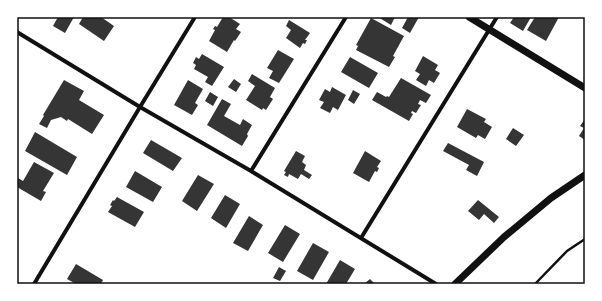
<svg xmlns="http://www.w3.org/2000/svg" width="602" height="301" font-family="'Varela Round',sans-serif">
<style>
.building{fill:#353535}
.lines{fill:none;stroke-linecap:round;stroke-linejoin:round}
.path{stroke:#111;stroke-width:2.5}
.minor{stroke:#111;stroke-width:4}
.tertiary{stroke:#111;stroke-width:7}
.neatline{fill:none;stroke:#111;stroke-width:1.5}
</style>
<rect width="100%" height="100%" fill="#fff"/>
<path class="building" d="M58,17H74L65,33L53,26Z
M83,17H101L114,26L104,41L79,24Z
M223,17H229L240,24L236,29L241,32L235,41L234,40L227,52L209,41L215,30L213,29L215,26L217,27Z
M378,17H395L391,25Z
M408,17H419L410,33L402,28Z
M514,17H531L523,31L510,23Z
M535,17H559L546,41L527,30Z
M371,18L404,36L393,56L395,57L389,67L356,50L358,46L356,45Z
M289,20L310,33L305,40H307L305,44L303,43L300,48L286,38L291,30L286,26Z
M278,50L294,59L279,83L269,78L273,71L267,68Z
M202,54L224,67L212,86L205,82L208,77L194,69L196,65L193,63L196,57L199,59Z
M423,56L438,65L435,70L440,73L434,83L429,80L426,86L416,80L420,74L415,71Z
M350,57L378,73L369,88L341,72Z
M252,74L275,88L270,97L273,99L266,110L263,108L262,110L246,100L255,86L248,81Z
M401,78L431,95L426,103L420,100L418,104L421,105L416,113L412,111L411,113L413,114L409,121L372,100L377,92L386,97L387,96L389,97Z
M234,79L241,84L236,92L228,87Z
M64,80L84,91L79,100L104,115L92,134L68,119L67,121L61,117L51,120L47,128L39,124L44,116L43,115Z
M188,80L203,89L195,103L198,105L192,115L174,105Z
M332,87L346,95L338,110L333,107L330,113L320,108L324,102L319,100L325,89L330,92Z
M353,90L360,94L354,104L348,100Z
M210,92L218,97L213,106L205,101Z
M222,99L231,104L224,116L240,125L243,119L252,125L247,134L248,136L242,146L207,125Z
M467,109L486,119L484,122L492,127L485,139L478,135L476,138L457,127Z
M585,119V140L579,136L584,128L580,126Z
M513,128L524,135L516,146L506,139Z
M35,132L77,157L67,175L25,151Z
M151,140L182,158L173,171L143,153Z
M448,143L484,162L477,176L466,170L469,165L443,151Z
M296,151L305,156L302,162L306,165L304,170L312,175L309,179L301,174L298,179L289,174L288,177L284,175L286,172L284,171Z
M365,151L381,161L377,167L379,168L377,172L375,171L369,182L353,173Z
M34,162L54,173L43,191L46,192L41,201L17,187V181L18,178L23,181Z
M135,171L162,187L153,202L126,187Z
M198,175L214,184L197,211L182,201Z
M225,195L240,204L226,228L211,218Z
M117,197L144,212L135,227L108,212L112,206L110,205L113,200L114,201Z
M478,200L499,217L494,223L484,214L479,220L468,211Z
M249,216L263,225L248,251L233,243Z
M285,225L300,234L283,262L268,253Z
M313,243L329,252L313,280L297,271Z
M340,260L355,269L346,284H326Z
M76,264L103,280L101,284H76L67,279Z
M279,267L286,271L280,281L273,278Z
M370,279L375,284H364Z"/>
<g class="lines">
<path class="path" d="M535,284L567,251L585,239"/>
<path class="minor" d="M17,32L140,107L251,171L436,284
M251,171L346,17
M361,238L497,17
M34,284L140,107L195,17"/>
<path class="tertiary" d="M469,17L585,88
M455,284L504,237L551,198L585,175"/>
</g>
<rect width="602" height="301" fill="none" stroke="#ffffff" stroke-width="36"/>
<rect x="18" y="18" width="566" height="265" class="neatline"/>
</svg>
